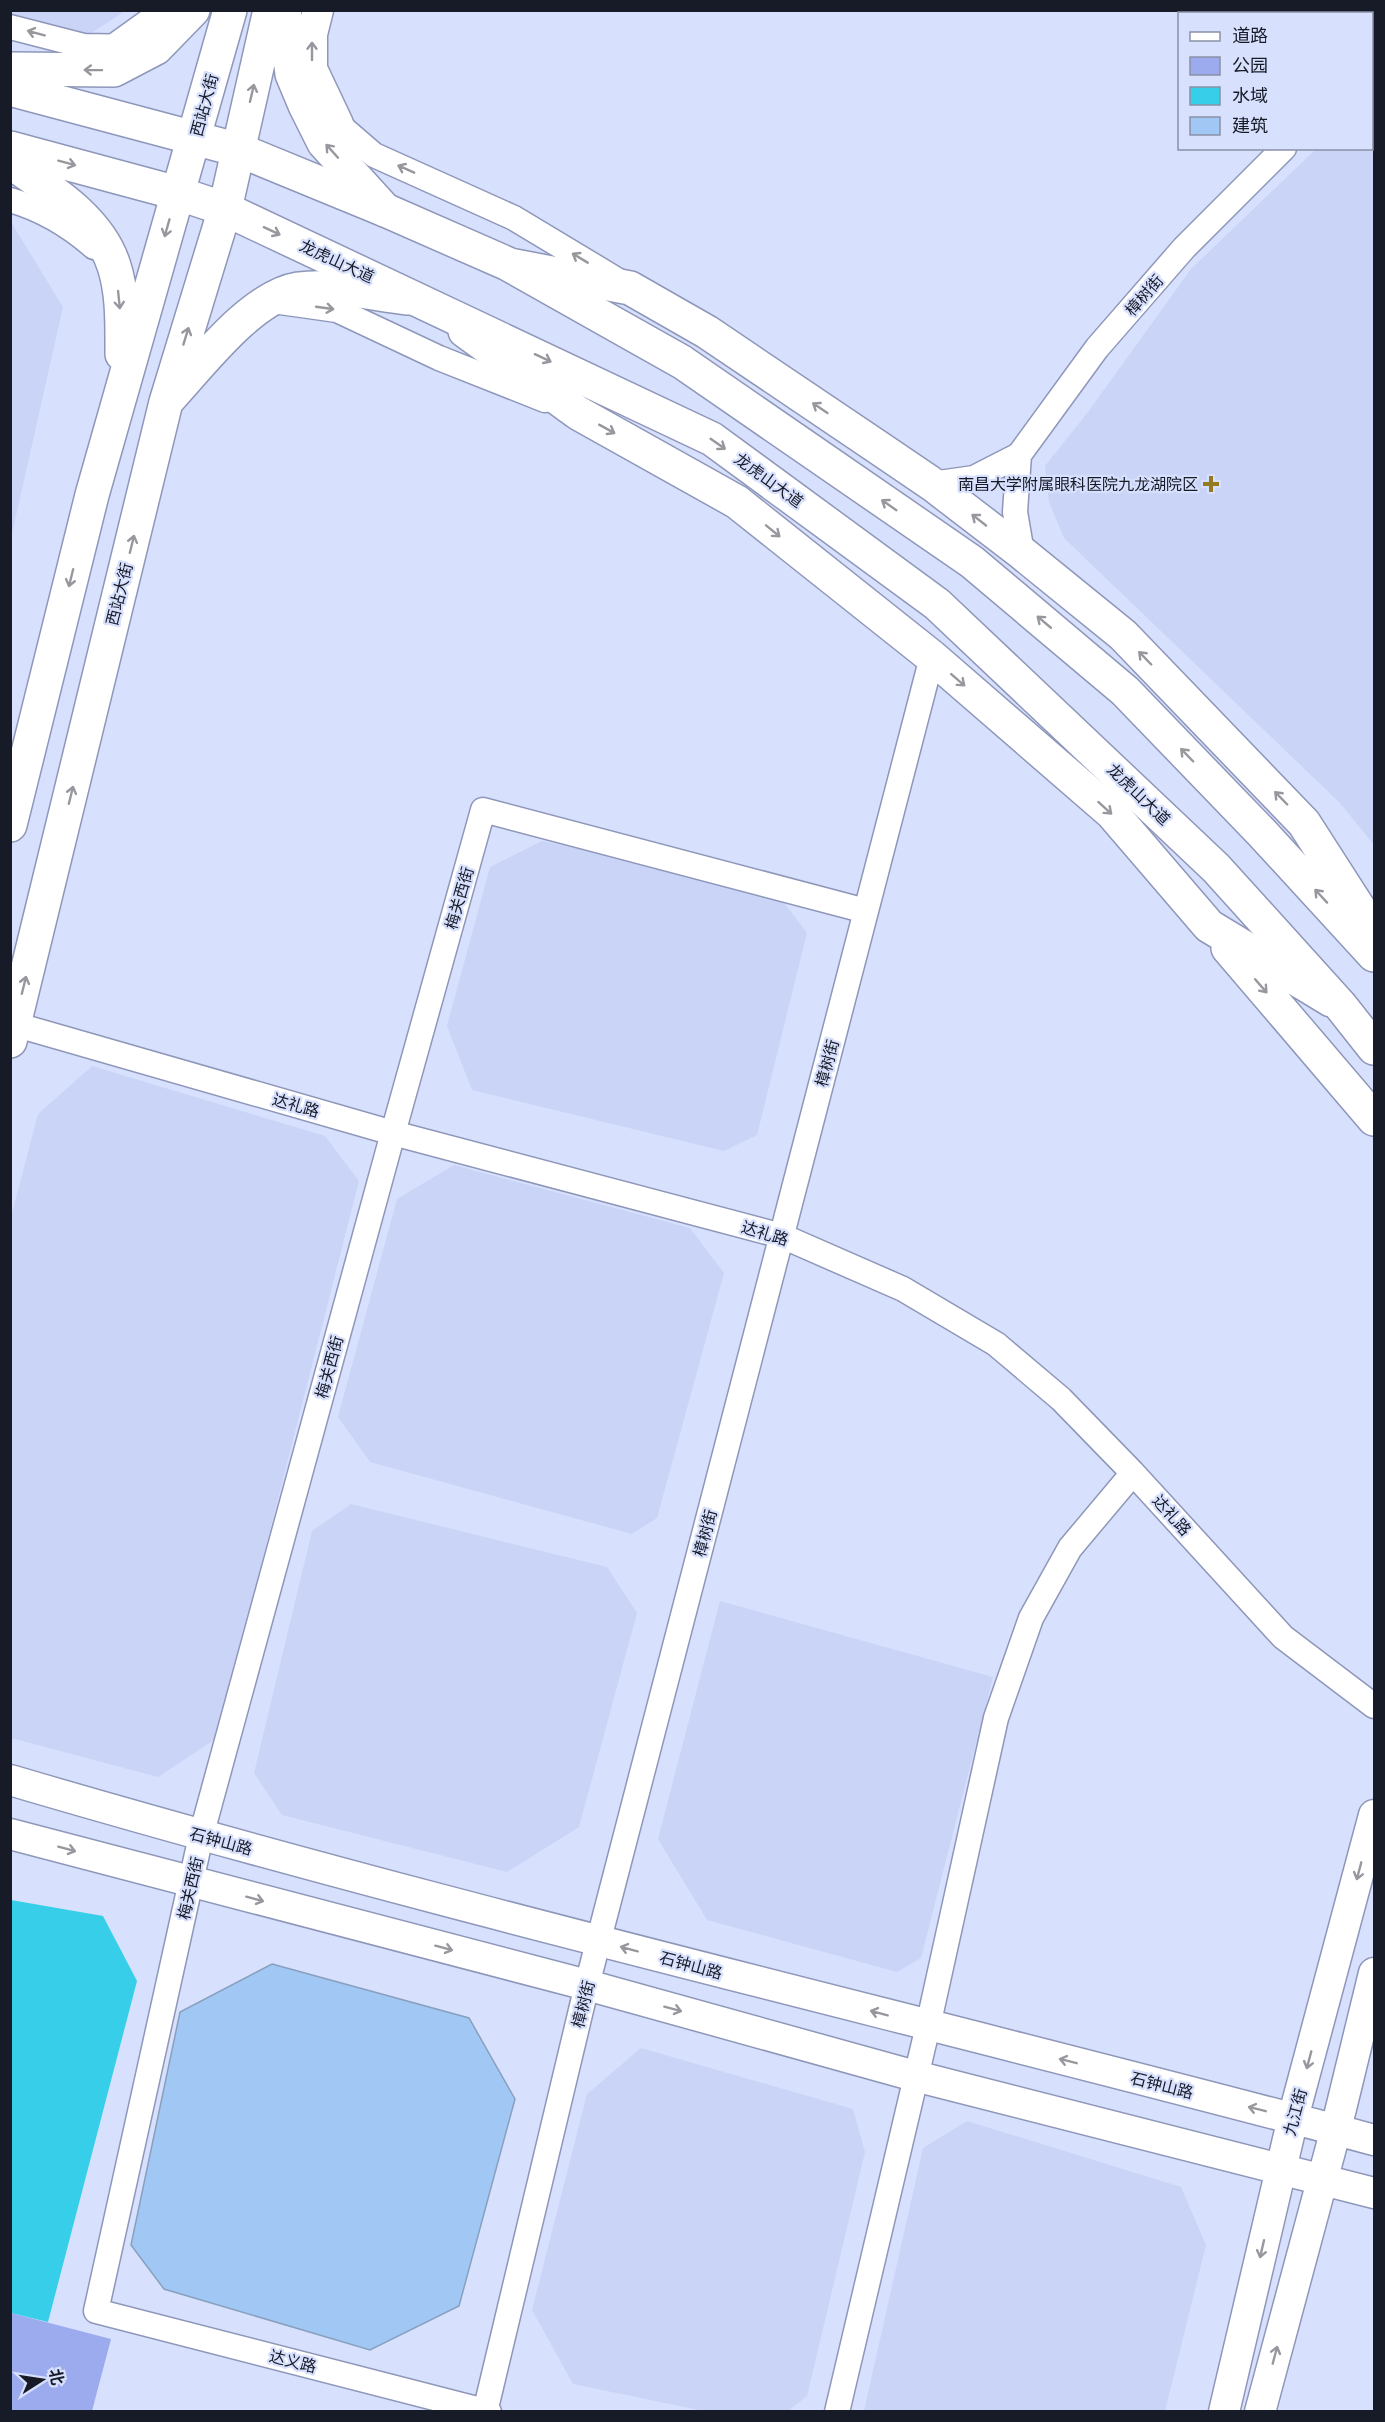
<svg xmlns="http://www.w3.org/2000/svg" width="1385" height="2422" font-family="'PT Serif','Noto Sans SC',serif">
<style>
.built{fill:#cad4f7}
.green{fill:#9babee}
.water{fill:#36cee9}
.building{fill:#a1c7f4;stroke:#88a0be;stroke-width:1.5}
.lines{fill:none;stroke-linecap:round;stroke-linejoin:round}
.minor-casing{stroke:#8e97b9;stroke-width:27}
.tertiary-casing{stroke:#8e97b9;stroke-width:33}
.secondary-casing{stroke:#8e97b9;stroke-width:36}
.primary-casing{stroke:#8e97b9;stroke-width:36}
.minor{stroke:#fff;stroke-width:24}
.tertiary{stroke:#fff;stroke-width:30}
.secondary{stroke:#fff;stroke-width:33}
.primary{stroke:#fff;stroke-width:33}
.oneway{stroke:#97989e}
.poi-dot{fill:#937b22;stroke:#d7e0fd;stroke-width:2}
.labels{text-anchor:middle;dominant-baseline:central;stroke-width:4.5;stroke-linejoin:round;paint-order:stroke}
.street-label{font-size:16px;fill:#171a27;stroke:#d7e0fd}
.poi-label{font-size:16px;fill:#171a27;stroke:#d7e0fd;text-anchor:end}
</style>
<rect width="100%" height="100%" fill="#d7e0fd"/>
<path class="built" d="M11,10L125,11L90,34L11,15Z
M1374,101V845L1340,803L1064,538L1049,502L1045,466L1088,412L1191,269L1316,149L1372,148V104Z
M11,222L63,307L11,538Z
M542,841L773,888L807,933L757,1135L724,1151L472,1090L447,1026L490,867Z
M92,1066L325,1136L359,1181L217,1738L158,1777L11,1738V1217L38,1114Z
M454,1165L690,1228L724,1273L657,1518L632,1534L370,1462L338,1417L397,1199Z
M351,1504L607,1567L637,1613L579,1827L507,1872L282,1815L254,1773L312,1531Z
M720,1601L993,1677L921,1958L897,1972L707,1920L658,1839Z
M641,2048L853,2109L865,2152L807,2396L788,2411H704L573,2384L532,2310L587,2094Z
M967,2121L1181,2187L1206,2245L1165,2411H864L923,2148Z"/>
<path class="green" d="M11,2313L111,2339L92,2411L11,2412Z"/>
<path class="water" d="M11,1900L103,1916L137,1981L48,2322L11,2313Z"/>
<path class="building" d="M272,1964L469,2018L515,2099L459,2306L370,2350L164,2289L131,2245L180,2012Z"/>
<g class="lines">
<defs>
<path id="minor" d="M10,27L84,46L136,47
M1372,61L1374,59
M322,115L338,124L374,155L514,218L617,280
M10,200C42,209 70,226 94,247
M273,301L337,310L439,358L545,400
M1019,455L1097,348L1184,248L1284,148
M932,484L974,478L1019,455L1015,512L1022,553
M10,1023L393,1133L782,1236L903,1289L996,1344L1061,1399L1133,1473L1283,1637L1374,1706
M485,2412L587,1985L932,657
M489,2412L96,2311L201,1836L393,1133L483,810L866,911
M837,2412L928,2026L996,1718L1031,1618L1070,1548L1133,1473"/>
<path id="tertiary" d="M318,10L312,34V69L338,124
M118,47L164,14L166,10
M10,1780C462,1913 920,2019 1374,2140
M10,1834L587,1985L915,2076L1374,2193
M1224,2412L1293,2118L1374,1815
M1260,2412L1336,2129L1374,1973"/>
<path id="secondary" d="M284,10L292,74L305,105L324,143L385,210
M10,69L114,70L156,48L193,10
M10,162C49,189 99,218 114,266C123,293 122,326 122,354
M515,266L630,288L707,332L876,446L932,484L1022,553L1123,635L1304,823L1374,932
M465,331L578,413L737,502L932,657L1112,813L1209,926L1331,1000
M166,402C198,368 250,297 298,289C333,284 373,294 408,298
M10,825L92,495L230,10
M1228,948L1374,1119
M10,1041L166,402L225,209L270,10"/>
<path id="primary" d="M10,89L239,150L385,210L508,264L682,362L972,562L1125,691L1262,833L1374,955
M10,148L177,193L225,209L712,439L937,604L1216,868L1340,1005L1374,1048"/>
</defs>
<use href="#minor" class="minor-casing"/>
<use href="#tertiary" class="tertiary-casing"/>
<use href="#secondary" class="secondary-casing"/>
<use href="#primary" class="primary-casing"/>
<use href="#minor" class="minor"/>
<use href="#tertiary" class="tertiary"/>
<use href="#secondary" class="secondary"/>
<use href="#primary" class="primary"/>
</g>
<defs><path id="oneway-shaft" d="M-6 0H5M1.5-3L5.5 0L1.5 3" fill="none" stroke-width="1.6" stroke-linecap="round" stroke-linejoin="round" transform="scale(1.5)"/></defs>
<g class="oneway">
<use href="#oneway-shaft" transform="translate(36 33) rotate(-165)"/>
<use href="#oneway-shaft" transform="translate(312 51) rotate(-90)"/>
<use href="#oneway-shaft" transform="translate(93 70) rotate(-179)"/>
<use href="#oneway-shaft" transform="translate(252 93) rotate(-77)"/>
<use href="#oneway-shaft" transform="translate(332 151) rotate(-132)"/>
<use href="#oneway-shaft" transform="translate(67 163) rotate(15)"/>
<use href="#oneway-shaft" transform="translate(406 169) rotate(-156)"/>
<use href="#oneway-shaft" transform="translate(167 228) rotate(106)"/>
<use href="#oneway-shaft" transform="translate(272 231) rotate(25)"/>
<use href="#oneway-shaft" transform="translate(580 258) rotate(-149)"/>
<use href="#oneway-shaft" transform="translate(119 300) rotate(84)"/>
<use href="#oneway-shaft" transform="translate(325 308) rotate(8)"/>
<use href="#oneway-shaft" transform="translate(186 336) rotate(-73)"/>
<use href="#oneway-shaft" transform="translate(543 358) rotate(25)"/>
<use href="#oneway-shaft" transform="translate(820 408) rotate(-146)"/>
<use href="#oneway-shaft" transform="translate(607 429) rotate(29)"/>
<use href="#oneway-shaft" transform="translate(718 444) rotate(35)"/>
<use href="#oneway-shaft" transform="translate(889 505) rotate(-145)"/>
<use href="#oneway-shaft" transform="translate(979 520) rotate(-142)"/>
<use href="#oneway-shaft" transform="translate(773 531) rotate(39)"/>
<use href="#oneway-shaft" transform="translate(132 544) rotate(-76)"/>
<use href="#oneway-shaft" transform="translate(71 578) rotate(104)"/>
<use href="#oneway-shaft" transform="translate(1044 622) rotate(-140)"/>
<use href="#oneway-shaft" transform="translate(1145 658) rotate(-134)"/>
<use href="#oneway-shaft" transform="translate(958 680) rotate(41)"/>
<use href="#oneway-shaft" transform="translate(1187 755) rotate(-134)"/>
<use href="#oneway-shaft" transform="translate(71 795) rotate(-76)"/>
<use href="#oneway-shaft" transform="translate(1281 798) rotate(-134)"/>
<use href="#oneway-shaft" transform="translate(1105 808) rotate(42)"/>
<use href="#oneway-shaft" transform="translate(1321 896) rotate(-133)"/>
<use href="#oneway-shaft" transform="translate(24 985) rotate(-76)"/>
<use href="#oneway-shaft" transform="translate(1261 986) rotate(49)"/>
<use href="#oneway-shaft" transform="translate(67 1849) rotate(15)"/>
<use href="#oneway-shaft" transform="translate(1359 1871) rotate(105)"/>
<use href="#oneway-shaft" transform="translate(255 1899) rotate(15)"/>
<use href="#oneway-shaft" transform="translate(444 1948) rotate(15)"/>
<use href="#oneway-shaft" transform="translate(629 1949) rotate(-165)"/>
<use href="#oneway-shaft" transform="translate(673 2009) rotate(15)"/>
<use href="#oneway-shaft" transform="translate(879 2013) rotate(-165)"/>
<use href="#oneway-shaft" transform="translate(1309 2060) rotate(105)"/>
<use href="#oneway-shaft" transform="translate(1068 2061) rotate(-166)"/>
<use href="#oneway-shaft" transform="translate(1257 2109) rotate(-166)"/>
<use href="#oneway-shaft" transform="translate(1262 2249) rotate(103)"/>
<use href="#oneway-shaft" transform="translate(1275 2355) rotate(-75)"/>
</g>
<path class="poi-dot" d="M1208 475h6v6h6v6h-6v6h-6v-6h-6v-6h6z"/>
<g class="labels">
<g class="street-label">
<text transform="translate(204 105) rotate(-75)">西站大街</text>
<text transform="translate(337 261) rotate(25)">龙虎山大道</text>
<text transform="translate(1144 295) rotate(-49)">樟树街</text>
<text transform="translate(769 480) rotate(36)">龙虎山大道</text>
<text transform="translate(119 594) rotate(-76)">西站大街</text>
<text transform="translate(1139 794) rotate(44)">龙虎山大道</text>
<text transform="translate(459 898) rotate(-74)">梅关西街</text>
<text transform="translate(827 1063) rotate(-75)">樟树街</text>
<text transform="translate(296 1105) rotate(16)">达礼路</text>
<text transform="translate(765 1233) rotate(17)">达礼路</text>
<text transform="translate(329 1367) rotate(-75)">梅关西街</text>
<text transform="translate(1172 1515) rotate(48)">达礼路</text>
<text transform="translate(705 1533) rotate(-75)">樟树街</text>
<text transform="translate(221 1841) rotate(15)">石钟山路</text>
<text transform="translate(190 1888) rotate(-77)">梅关西街</text>
<text transform="translate(691 1965) rotate(15)">石钟山路</text>
<text transform="translate(583 2004) rotate(-76)">樟树街</text>
<text transform="translate(1162 2085) rotate(14)">石钟山路</text>
<text transform="translate(1295 2112) rotate(-75)">九江街</text>
<text transform="translate(293 2361) rotate(14)">达义路</text>
</g>
<g class="poi-label">
<text x="1198" y="484">南昌大学附属眼科医院九龙湖院区</text>
</g>
</g>
<rect width="1385" height="2422" fill="none" stroke="#171a27" stroke-width="24"/>
<rect x="1178" y="12" width="195" height="138" fill="#d7e0fd" stroke="#8a91a7" stroke-width="1.5"/>
<rect x="1190" y="32" width="30" height="9" fill="#ffffff" stroke="#8a91a7" stroke-width="1.5"/>
<text x="1232" y="42" font-size="18" fill="#171a27">道路</text>
<rect x="1190" y="57" width="30" height="18" fill="#9babee" stroke="#8a91a7" stroke-width="1.5"/>
<text x="1232" y="72" font-size="18" fill="#171a27">公园</text>
<rect x="1190" y="87" width="30" height="18" fill="#36cee9" stroke="#8a91a7" stroke-width="1.5"/>
<text x="1232" y="102" font-size="18" fill="#171a27">水域</text>
<rect x="1190" y="117" width="30" height="18" fill="#a1c7f4" stroke="#8a91a7" stroke-width="1.5"/>
<text x="1232" y="132" font-size="18" fill="#171a27">建筑</text>
<g transform="translate(42 2380) rotate(78)" stroke="#d7e0fd" stroke-width="4.5" paint-order="stroke">
<path d="M0-4.5L10 22L0 15L-10 22Z" fill="#171a27"/>
<text y="-9" font-size="16" font-weight="bold" text-anchor="middle" fill="#171a27">北</text>
</g>
</svg>
